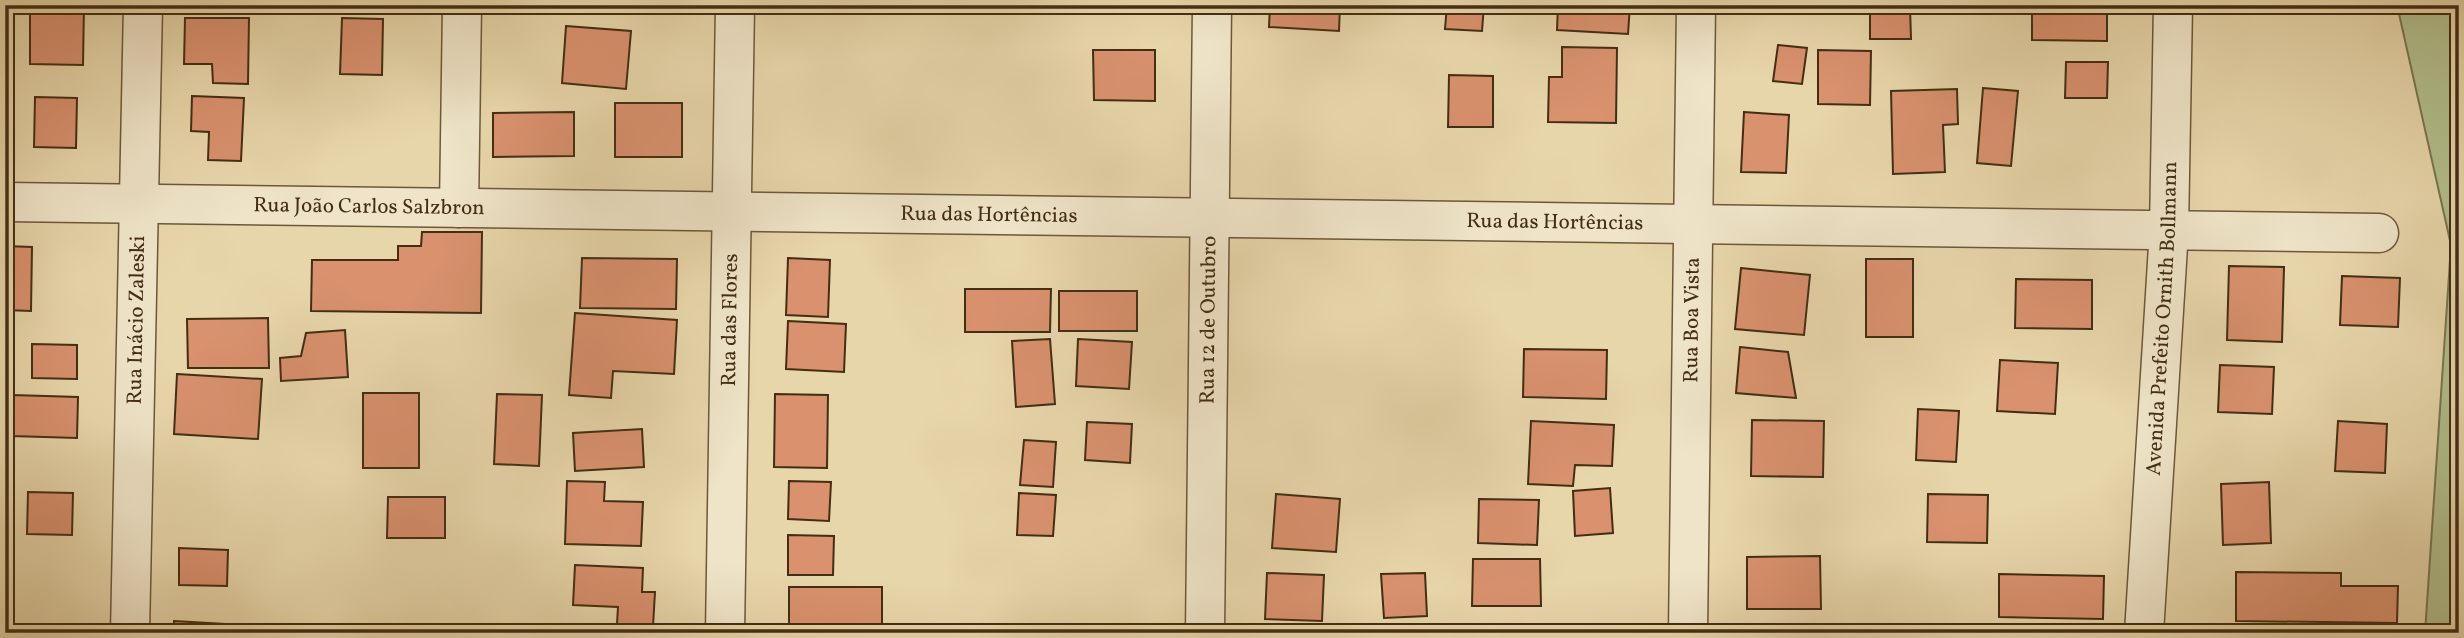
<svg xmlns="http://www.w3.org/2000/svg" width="2464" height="638" font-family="Vollkorn,serif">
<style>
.green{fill:#b1bf8c;stroke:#7a7650;stroke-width:2}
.building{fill:#d9916e;stroke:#432e13;stroke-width:2}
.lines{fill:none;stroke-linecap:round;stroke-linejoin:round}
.minor-casing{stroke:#6c5839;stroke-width:41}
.minor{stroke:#efe4c8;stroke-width:38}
.labels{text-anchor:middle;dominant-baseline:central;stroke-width:6;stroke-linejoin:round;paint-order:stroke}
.street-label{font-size:21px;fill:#432e13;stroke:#efe4c8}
</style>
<rect width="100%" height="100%" fill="#e7d6aa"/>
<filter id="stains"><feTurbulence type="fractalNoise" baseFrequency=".00286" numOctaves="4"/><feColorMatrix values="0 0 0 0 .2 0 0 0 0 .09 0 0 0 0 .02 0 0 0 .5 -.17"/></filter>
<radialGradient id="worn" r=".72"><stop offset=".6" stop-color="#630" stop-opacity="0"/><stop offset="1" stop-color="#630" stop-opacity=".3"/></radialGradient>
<path class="green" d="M2397,5H2459V633H2425L2451,245Z"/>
<path class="building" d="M30,5H84L83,65L30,64Z
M1270,5H1340L1339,31L1269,27Z
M1447,5H1484L1482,31L1445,29Z
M1558,5H1630L1628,34L1557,30Z
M2032,5H2107V41L2032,40Z
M1870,7H1910L1911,39H1870Z
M185,18H249L248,84L213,83L212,64H184Z
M342,18L383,19L382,75L340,74Z
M566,26L631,31L626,89L562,83Z
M1778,45L1807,48L1802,84L1773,81Z
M1562,47L1617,48L1616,123L1548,122L1549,77H1562Z
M1093,50H1155V101L1094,100Z
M1818,50L1871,51L1870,105L1818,104Z
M2066,62H2108L2107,98H2065Z
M1449,75L1493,76V127H1448Z
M1983,88L2018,91L2011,166L1977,163Z
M1957,89L1958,124L1943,125L1945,172L1893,174L1891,91Z
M192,96L244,98L241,161L208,160L209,132L191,131Z
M35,97L77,98L76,148L34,147Z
M615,103H682V157H615Z
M574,112V156L493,157V113Z
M1744,112L1789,115L1786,173L1741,172Z
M422,232H482L481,313L311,311L312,260H398V246H421Z
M5,246L32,247L31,311L5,310Z
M582,258L677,259L676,309L580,308Z
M788,258L830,260L828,317L786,315Z
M1866,259H1913V337H1866Z
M2229,266L2284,267L2282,342L2227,340Z
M1741,268L1810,275L1804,335L1735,329Z
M2342,276L2400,278L2398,327L2340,325Z
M2016,279L2092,280V329L2015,328Z
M965,289H1051L1050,332H965Z
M1059,291H1137V331H1059Z
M575,313L677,320L674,374L613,371L611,398L569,395Z
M268,318L269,368H188L187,319Z
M788,321L846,324L844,372L786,369Z
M345,330L348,377L281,381L280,358L301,356L306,333Z
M1050,339L1055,404L1016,407L1012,341Z
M1078,339L1132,342L1129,389L1076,386Z
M32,344L77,345V379L32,378Z
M1740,347L1788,352L1796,398L1736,393Z
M1524,349L1607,350L1606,399L1523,397Z
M2000,360L2058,363L2055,414L1997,411Z
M2220,365L2274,367L2272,414L2218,412Z
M177,374L262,379L258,439L174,434Z
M363,393H419V468H363Z
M497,394L542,395L539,466L494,464Z
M775,394L828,395L827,468L774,467Z
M12,395L78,397L77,438L11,436Z
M1918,409L1959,411L1956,462L1916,460Z
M1752,420L1824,421L1823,477L1751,476Z
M1531,421L1614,425L1612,466L1575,465L1573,486L1528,484Z
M2338,421L2387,424L2385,473L2335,471Z
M1087,422L1132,424L1130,463L1085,460Z
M642,429L644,467L575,471L573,433Z
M1024,440L1056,442L1053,487L1020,485Z
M567,481L605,482L604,501L643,502L641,546L565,544Z
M789,481L831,482L829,521L788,519Z
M2269,482L2271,543L2223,545L2221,484Z
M1610,488L1613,533L1575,536L1573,491Z
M28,492L73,493L72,535L27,534Z
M1019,493L1056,495L1053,536L1017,535Z
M1276,494L1340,499L1336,552L1272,548Z
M1928,494L1988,495L1987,543L1927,542Z
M388,497H445V538H387Z
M1479,499L1539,500L1537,545L1478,543Z
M788,535L834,536L833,575H788Z
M179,548L228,550L227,586L179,585Z
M1820,556L1821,609H1747V557Z
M1473,559H1540L1541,606H1472Z
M575,565L643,568L642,592H655L653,626L617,624L618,607L573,605Z
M2236,572L2341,573V586H2398L2397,623L2236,621Z
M1267,573L1324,575L1322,621L1265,619Z
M1425,573L1427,616L1384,618L1381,574Z
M1999,574L2104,576L2103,619L1999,617Z
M789,587H882V631H789Z
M174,621L225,624V633H174Z"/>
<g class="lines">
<defs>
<g id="minor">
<path id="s1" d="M5,202L2379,233"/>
<path d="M459,208L462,5"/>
<path id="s2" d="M130,633L143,5"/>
<path id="s3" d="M725,633L735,5"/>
<path id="s4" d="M1205,633L1212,5"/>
<path id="s5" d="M1688,633L1696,5"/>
<path id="s6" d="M2144,633L2169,230L2173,5"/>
</g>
</defs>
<use href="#minor" class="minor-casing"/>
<use href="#minor" class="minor"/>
</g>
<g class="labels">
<g class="street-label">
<text stroke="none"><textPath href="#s1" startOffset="364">Rua João Carlos Salzbron</textPath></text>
<text stroke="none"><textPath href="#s1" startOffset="984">Rua das Hortências</textPath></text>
<text stroke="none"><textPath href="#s1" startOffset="1550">Rua das Hortências</textPath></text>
<text stroke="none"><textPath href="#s2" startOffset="313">Rua Inácio Zaleski</textPath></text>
<text stroke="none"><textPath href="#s3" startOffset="313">Rua das Flores</textPath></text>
<text stroke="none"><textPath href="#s4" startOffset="313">Rua 12 de Outubro</textPath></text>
<text stroke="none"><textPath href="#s5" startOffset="313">Rua Boa Vista</textPath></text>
<text stroke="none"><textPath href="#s6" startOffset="315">Avenida Prefeito Ornith Bollmann</textPath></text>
</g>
</g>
<rect width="2464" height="638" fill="none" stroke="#e7d6aa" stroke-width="28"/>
<rect x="7" y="7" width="2450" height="624" fill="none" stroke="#432e13" stroke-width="3.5"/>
<rect x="14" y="14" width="2436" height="610" fill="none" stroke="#432e13" stroke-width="2"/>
<rect width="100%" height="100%" filter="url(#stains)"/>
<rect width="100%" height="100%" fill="url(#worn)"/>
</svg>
